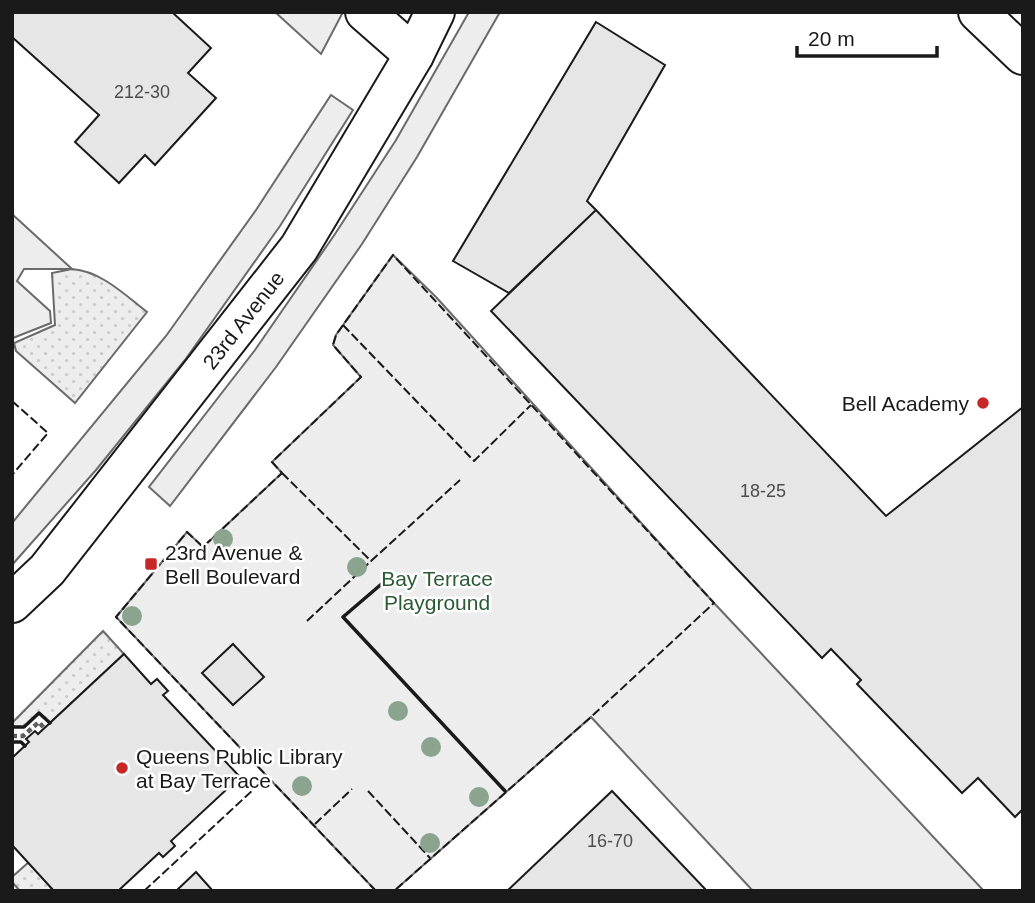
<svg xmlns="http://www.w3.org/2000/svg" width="1035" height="903" font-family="Helvetica,sans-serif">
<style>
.grass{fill:url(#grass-dots);stroke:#6a6a6a;stroke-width:2}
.built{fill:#ededed;stroke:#6a6a6a;stroke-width:2}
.building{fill:#e6e6e6;stroke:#1a1a1a;stroke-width:2}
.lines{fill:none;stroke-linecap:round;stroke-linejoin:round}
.minor-casing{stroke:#1a1a1a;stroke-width:42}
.path{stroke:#5f5f5f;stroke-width:4.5;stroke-dasharray:5 3.5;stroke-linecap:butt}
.minor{stroke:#fff;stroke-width:38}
.fence{stroke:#1a1a1a;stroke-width:2;stroke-dasharray:9 3.5;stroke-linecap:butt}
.wall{stroke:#1a1a1a;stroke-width:3.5}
.tree{fill:#8aa48f}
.poi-dot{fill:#c62828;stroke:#fff;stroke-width:2.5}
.labels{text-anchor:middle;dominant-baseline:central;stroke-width:5;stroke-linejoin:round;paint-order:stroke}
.number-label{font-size:18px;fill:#4d4d4d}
.street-label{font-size:21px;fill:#1a1a1a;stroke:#fff}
.poi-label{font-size:21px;fill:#1a1a1a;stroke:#fff;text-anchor:start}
.park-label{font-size:21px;fill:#2b5a34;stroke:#fff}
</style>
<defs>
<pattern id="grass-dots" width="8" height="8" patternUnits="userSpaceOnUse" patternTransform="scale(1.75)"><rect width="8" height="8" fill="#ededed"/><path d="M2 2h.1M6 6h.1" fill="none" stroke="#cbcbcb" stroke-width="1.8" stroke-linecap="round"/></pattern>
</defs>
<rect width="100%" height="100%" fill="#fff"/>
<path class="grass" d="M72,269C101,271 125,295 147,312L75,403L16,351L14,343L55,325L52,273Z
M103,631L124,654L50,723L39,713L24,727H12V723Z
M29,862L54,891H20L12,882V877Z"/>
<path class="built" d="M275,12H343L321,54Z
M469,12H500L417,157L362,244L276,367L170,506L149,487L255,350L335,234L396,140Z
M331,95L353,110L280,226L185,360L96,470L12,565V523L166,336L256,210Z
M12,214L72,269H24L17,281L50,311L51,323L13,338Z
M393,255L436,297L714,603L984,891H753L591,717L394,891H376L116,617L187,532L203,547L282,473L272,462L361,377L333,345L336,335Z"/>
<path class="building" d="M12,12H172L211,48L188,73L216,98L155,165L145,155L119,183L75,142L99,115L12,37Z
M596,22L665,65L587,201L596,210L509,293L453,261Z
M596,210L886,516L1023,407V809L1015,817L978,778L962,793L857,684L861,680L831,649L822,658L491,311Z
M233,644L264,677L233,705L202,673Z
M124,654L151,684L157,679L168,691L163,695L240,777L171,841L175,846L163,857L159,853L118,891H54L12,845V758L29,742L26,739L35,731L38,734Z
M612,791L707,891H507Z
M196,872L213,891H176Z"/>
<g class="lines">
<defs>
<g id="minor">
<path d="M365,12L414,55"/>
<path d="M978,12L1023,55"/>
<path id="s1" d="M12,603L47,570L299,248L414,55L435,12"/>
</g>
</defs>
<use href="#minor" class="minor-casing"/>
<path class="path" d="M12,736H23L39,722L44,728"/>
<use href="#minor" class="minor"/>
<path class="fence" d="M343,325L474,461L531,405
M12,401L48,433L12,475
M282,473L371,561L460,480
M307,621L371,561
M368,791L430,858
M315,824L352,789
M144,891L268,776
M376,891L116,617L187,532L203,547L282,473L272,462L361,377L333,345L336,335L393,255L714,603L591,717L394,891"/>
<path class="wall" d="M385,581L343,617L505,791
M12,727H24L39,713L50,723
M12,742H21L25,746"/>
</g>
<g class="tree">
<circle cx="223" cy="539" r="10"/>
<circle cx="357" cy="567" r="10"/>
<circle cx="132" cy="616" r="10"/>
<circle cx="398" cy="711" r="10"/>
<circle cx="431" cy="747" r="10"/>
<circle cx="302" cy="786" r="10"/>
<circle cx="479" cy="797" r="10"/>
<circle cx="430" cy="843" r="10"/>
</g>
<g class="poi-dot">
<circle cx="983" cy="403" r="7"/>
<rect x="144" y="557" width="14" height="14" rx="3.5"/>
<circle cx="122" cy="768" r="7"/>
</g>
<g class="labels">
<g class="number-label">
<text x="142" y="92">212-30</text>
<text x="763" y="491">18-25</text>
<text x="610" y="841">16-70</text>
</g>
<g class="street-label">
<text stroke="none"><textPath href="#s1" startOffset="366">23rd Avenue</textPath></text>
</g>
<g class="poi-label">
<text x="969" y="403" text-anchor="end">Bell Academy</text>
<text x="165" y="552">23rd Avenue &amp;<tspan x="165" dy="24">Bell Boulevard</tspan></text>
<text x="136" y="756">Queens Public Library<tspan x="136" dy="24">at Bay Terrace</tspan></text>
</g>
<g class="park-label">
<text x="437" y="578">Bay Terrace<tspan x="437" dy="24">Playground</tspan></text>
</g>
</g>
<rect width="1035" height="903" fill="none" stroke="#1a1a1a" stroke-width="28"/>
<path d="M797 46v10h140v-10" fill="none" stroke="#1a1a1a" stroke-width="3.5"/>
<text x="808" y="46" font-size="21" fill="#1a1a1a" stroke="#ffffff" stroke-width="5" paint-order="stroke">20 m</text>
</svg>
